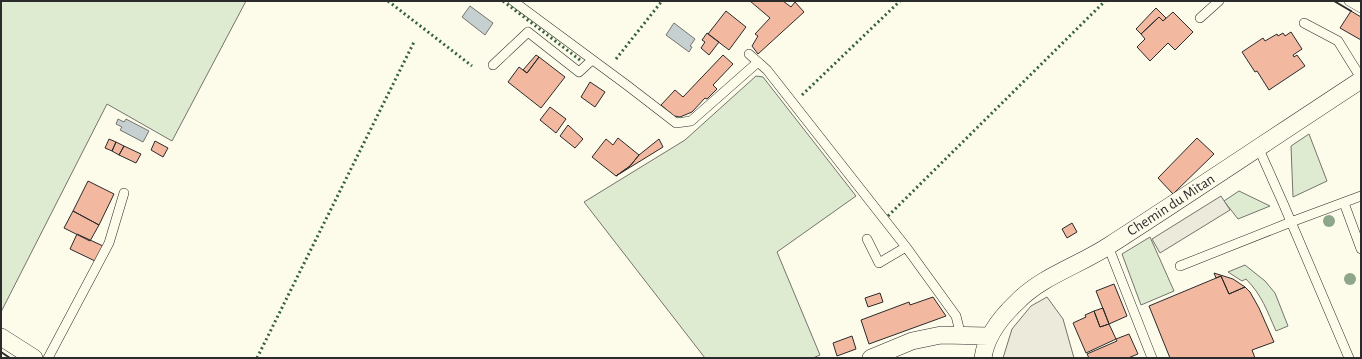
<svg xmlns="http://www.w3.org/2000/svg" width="1362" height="359" font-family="'Alegreya Sans',sans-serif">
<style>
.green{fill:#deebd1;stroke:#74746e}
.parking{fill:#eceadb;stroke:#74746e}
.water{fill:#c7d0d0;stroke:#74746e}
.building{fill:#f2b8a0;stroke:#2b2b2b}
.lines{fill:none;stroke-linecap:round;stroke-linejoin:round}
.lane-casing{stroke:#2b2b2b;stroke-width:10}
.street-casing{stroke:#2b2b2b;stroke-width:18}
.lane{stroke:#fdfbea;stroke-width:9}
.street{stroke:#fdfbea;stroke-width:17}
.hedge{stroke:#34623c;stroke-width:3;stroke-dasharray:2 3;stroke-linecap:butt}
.wall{stroke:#2b2b2b;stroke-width:2}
.tree{fill:#8ea78a}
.labels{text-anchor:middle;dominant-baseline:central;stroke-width:3;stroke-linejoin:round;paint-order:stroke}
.street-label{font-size:15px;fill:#2b2b2b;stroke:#fdfbea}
</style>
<rect width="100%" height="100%" fill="#fdfbea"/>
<path class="green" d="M1,1H246L172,141L107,104L1,312Z
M756,76L763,77L856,196L777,252L820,355L813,358H705L584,202L685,140Z
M1309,134L1327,181L1293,197L1291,146Z
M1239,191L1270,206L1238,219L1224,201Z
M1150,237L1174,291L1141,305L1122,254Z
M1245,265L1265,281L1275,293L1288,326L1276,331C1267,311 1262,295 1246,279L1242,281L1228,272Z"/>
<path class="parking" d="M1221,196L1230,210L1160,253L1152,239Z
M1047,297L1063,319L1074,358H1003L1012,329L1031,306Z"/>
<path class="water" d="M470,6L493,23L485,35L462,17Z
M674,23L695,39L690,46L692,47L689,52L666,35Z
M118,119L124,122L126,119L149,131L143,142L120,130L122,127L116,124Z"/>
<path class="building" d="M750,1H783L791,7L795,2L804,12L758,54L752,46L758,36L755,34L770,18Z
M1156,8L1166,18L1163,21L1159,17L1141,34L1136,29Z
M726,11L746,27L729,50L708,34Z
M1351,11L1361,17V40L1340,28Z
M1173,12L1193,32L1175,50L1168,43L1150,61L1137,47L1145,39L1141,34L1159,17L1163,21Z
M1291,32L1302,49L1293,55L1294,57L1297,55L1305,66L1269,90L1257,71L1255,72L1242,52L1263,38L1265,41L1277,34L1278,36L1283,33L1285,36Z
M707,33L719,42L709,55L701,48L705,42L702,40Z
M536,55L539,57L527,73L523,70Z
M723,55L733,64L713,85L717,89L707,99L705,98L692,112L680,117L674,116L661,105L675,90L683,97Z
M539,57L565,77L541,108L508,82L519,67L527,73Z
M590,82L605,92L595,107L581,97Z
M550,107L566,119L556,133L540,120Z
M568,125L583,139L575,148L560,136Z
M618,138L639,155L630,166L616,176L592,157L606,139L613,145Z
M1197,138L1214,154L1173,194L1158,178Z
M109,139L116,142L112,151L105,148Z
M659,139L663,147L616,176L630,166L639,155Z
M155,141L168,148L163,157L151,150Z
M116,142L124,146L119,155L112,151Z
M124,146L141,154L136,163L119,155Z
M88,181L114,194L99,225L73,211Z
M73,211L99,225L90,241L64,228Z
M1072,223L1077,232L1067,238L1062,229Z
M77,234L103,246L95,261L70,249Z
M1214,273L1233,279L1245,287L1229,294L1221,276L1216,278Z
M1221,276L1229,294L1245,287L1250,292L1259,308L1274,342L1252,350L1255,358H1170L1149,306Z
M1114,284L1127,316L1109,324L1096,291Z
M880,293L883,302L868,307L865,298Z
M933,297L946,316L869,344L861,320L909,302L910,305Z
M1103,308L1109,324L1100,327L1094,311Z
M1094,311L1100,327L1109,324L1116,339L1086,353L1073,323L1086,317L1085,315Z
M1129,334L1138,354L1128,358H1089L1087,354L1117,341L1116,339Z
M852,336L856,349L837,356L833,343Z"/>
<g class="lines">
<defs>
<path id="lane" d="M513,1L628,86L676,123L691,121L758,62
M1349,1L1361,8
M1200,18L1219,1
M1304,23L1338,41L1361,78
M749,54L767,70L906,247L956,316L961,336
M493,65L528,32L579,72L592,60
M1258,147L1283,203L1349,358
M1344,203L1361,249
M867,239L879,263L906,247
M1108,246L1152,358
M1180,266L1291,222L1361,196
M48,358L109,243L124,193"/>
<path id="street" d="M1,337L34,358
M871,358L912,341L941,335L989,336
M983,358C986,335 1001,317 1017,302C1042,276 1080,265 1110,245C1194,191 1277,135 1361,80"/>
</defs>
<use href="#lane" class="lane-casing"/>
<use href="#street" class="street-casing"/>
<use href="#lane" class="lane"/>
<use href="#street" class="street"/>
<path class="hedge" d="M388,1L472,66
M503,1L580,60
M616,59L662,1
M802,95L900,1
M888,216L1105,1
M257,358L414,42"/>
<path class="wall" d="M1334,1L1351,11
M1,352L10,358"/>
</g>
<g class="tree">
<circle cx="1329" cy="221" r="6"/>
<circle cx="1350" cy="279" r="6"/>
</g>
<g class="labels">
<g class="street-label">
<text transform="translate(1171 205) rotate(-33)">Chemin du Mitan</text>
</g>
</g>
<rect width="1362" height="359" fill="none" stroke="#2b2b2b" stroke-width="4"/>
</svg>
